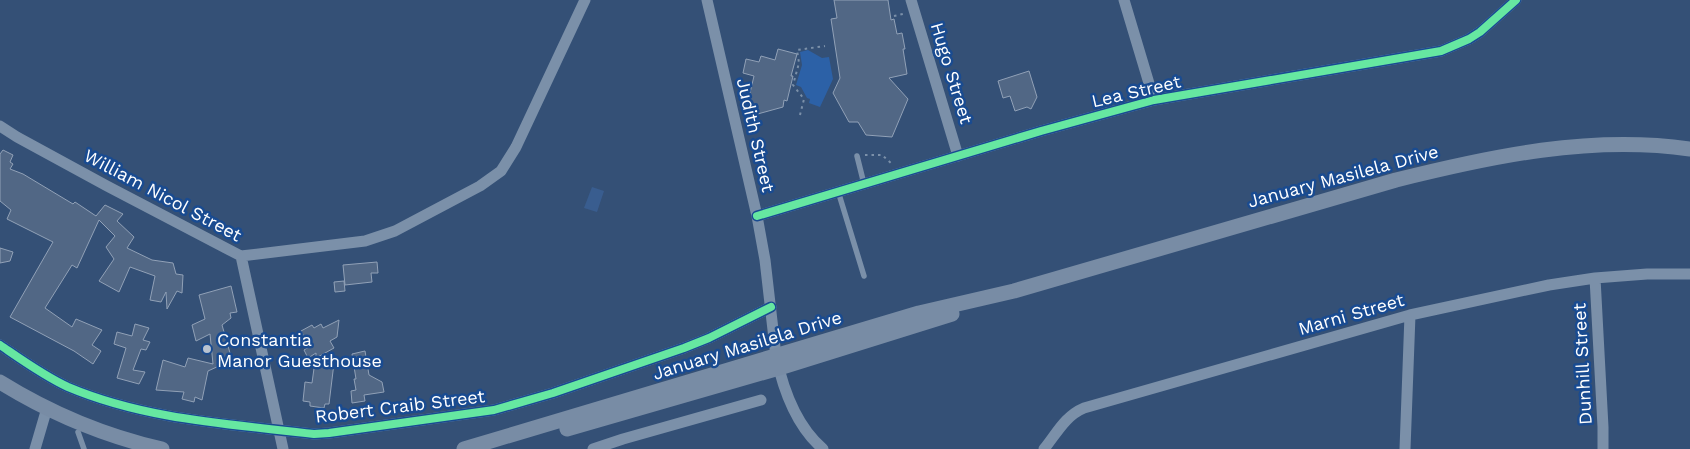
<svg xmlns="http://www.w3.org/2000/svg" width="1690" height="449" font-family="'Work Sans',sans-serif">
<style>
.green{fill:#2c61a7}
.water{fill:#395d8f}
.building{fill:#516785;stroke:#91a1b7}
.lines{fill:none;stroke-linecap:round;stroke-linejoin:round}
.path{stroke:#7b90a9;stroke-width:2;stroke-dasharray:2.5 4;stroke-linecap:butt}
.lane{stroke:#7b90a9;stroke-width:5.5}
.street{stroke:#7b90a9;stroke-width:11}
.secondary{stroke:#788ca5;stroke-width:15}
.cycleway-casing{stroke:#194b91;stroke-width:11}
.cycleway{stroke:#66e7a1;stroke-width:8}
.poi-dot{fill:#b8c2cf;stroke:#194b91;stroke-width:2}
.labels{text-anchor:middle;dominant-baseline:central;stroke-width:5;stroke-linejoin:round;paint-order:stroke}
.street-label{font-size:18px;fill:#fff;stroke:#194b91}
.poi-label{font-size:18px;fill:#fff;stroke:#194b91;text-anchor:start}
</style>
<rect width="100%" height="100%" fill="#345076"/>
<path class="green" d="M808,50L822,58L829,57L833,79L820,107L809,103L810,99L807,98L801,87L796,85L802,65L800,52Z"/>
<path class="water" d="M592,187L604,191L597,212L584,208Z"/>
<path class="building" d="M834,0H888L891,20L894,19L897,34L902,33L905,49H903L907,74L889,78L908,99L892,137L866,135L858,122H849L833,93L840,78L831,19L837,18Z
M778,49L797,54L791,76H793L787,101L784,100L783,107L754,115L749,97L754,76L743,73L746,59L759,62L761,56L775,60Z
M1029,71L1037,97L1031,109L1027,107L1015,111L1010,96L1003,98L998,81Z
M3,150L13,155L10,162L13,164L10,169L23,174L73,204L75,202L96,216L105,205L123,214L117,221L134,237L127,248L152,260L173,263L176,274L183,275L182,293L177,291L167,309L166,292L161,302L150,300L155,276L130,267L119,292L99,281L114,259L106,247L115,236L99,220L77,268L72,265L45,308L72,327L76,319L102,330L92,345L101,351L93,364L74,351L10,317L53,242L7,219L11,210L0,201V154Z
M0,248L13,252L10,261L0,263Z
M377,262L378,273H371L372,282L345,285L343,265Z
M344,281L345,291L335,292L334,282Z
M231,286L237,312L230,313L231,318L222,325L232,360L208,371L202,400L195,397L194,402L182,399L184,392L156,390L163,360L185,367L188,358L213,364L210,334L196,341L192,325L205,319L199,295Z
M339,320L337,337L330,341L334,348L316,358V353L308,358L304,350L309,347L301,331L312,325L314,328L321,324L323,328Z
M135,324L149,328L143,340L150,342L146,350L141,349L133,370L145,372L139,384L117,378L126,348L114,344L117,332L132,336Z
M365,351L369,375L382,382L384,392L364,395L365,401L352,403L351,391L356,390L354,379H356L352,354Z
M315,361L334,363L329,404H325L324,408L310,406V402L303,401L305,382L312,383Z"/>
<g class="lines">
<path class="path" d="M894,16L903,14
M800,115L804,99L793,85L799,63L797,50L825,46
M865,155H882L891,163"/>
<path class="lane" d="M857,156L864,184
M838,191L864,276
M78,432L84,449"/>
<path class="street" d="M707,0L757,216L765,260L776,356C783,389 796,426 823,449
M911,0L958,156
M1124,0L1154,100
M0,126L17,137L107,186L241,256L365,241L395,231L480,186L501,171L516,147L585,0
M757,216L1041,131L1154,100L1441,51L1469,39L1480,32L1516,0
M241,256L283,449
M1595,278L1603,427V449
M0,345C22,360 44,376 68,387C146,420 231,424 314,434L329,433L494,410L553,393L684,348L709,338L771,307
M35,449L47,408
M593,449L623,439L761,400
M1044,449C1057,433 1065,416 1084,408L1410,315L1549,285L1595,278L1647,274H1690
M1405,449L1410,315"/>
<path class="secondary" d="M0,382C50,413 105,436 162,449
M567,429L779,368L952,314
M464,449L919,313L1014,291L1396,180C1492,156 1590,135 1690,149"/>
<defs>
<path id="cycleway" d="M757,216L1041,131L1154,100L1441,51L1469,39L1480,32L1516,0
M0,345C22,360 44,376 68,387C146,420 231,424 314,434L329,433L494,410L553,393L684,348L709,338L771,307"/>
</defs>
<use href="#cycleway" class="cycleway-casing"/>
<use href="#cycleway" class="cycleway"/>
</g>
<circle class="poi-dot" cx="207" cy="349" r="5"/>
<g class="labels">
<g class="street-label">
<text transform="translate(952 73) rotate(73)">Hugo Street</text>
<text transform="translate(1136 91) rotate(-13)">Lea Street</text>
<text transform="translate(756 135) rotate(77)">Judith Street</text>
<text transform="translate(1343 176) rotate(-15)">January Masilela Drive</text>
<text transform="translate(163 195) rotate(28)">William Nicol Street</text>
<text transform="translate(1351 314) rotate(-16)">Marni Street</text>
<text transform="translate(747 345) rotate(-17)">January Masilela Drive</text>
<text transform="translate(1582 364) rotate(-93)">Dunhill Street</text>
<text transform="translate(400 406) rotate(-7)">Robert Craib Street</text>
</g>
<g class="poi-label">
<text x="217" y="339">Constantia<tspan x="217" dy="21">Manor Guesthouse</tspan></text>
</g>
</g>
</svg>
